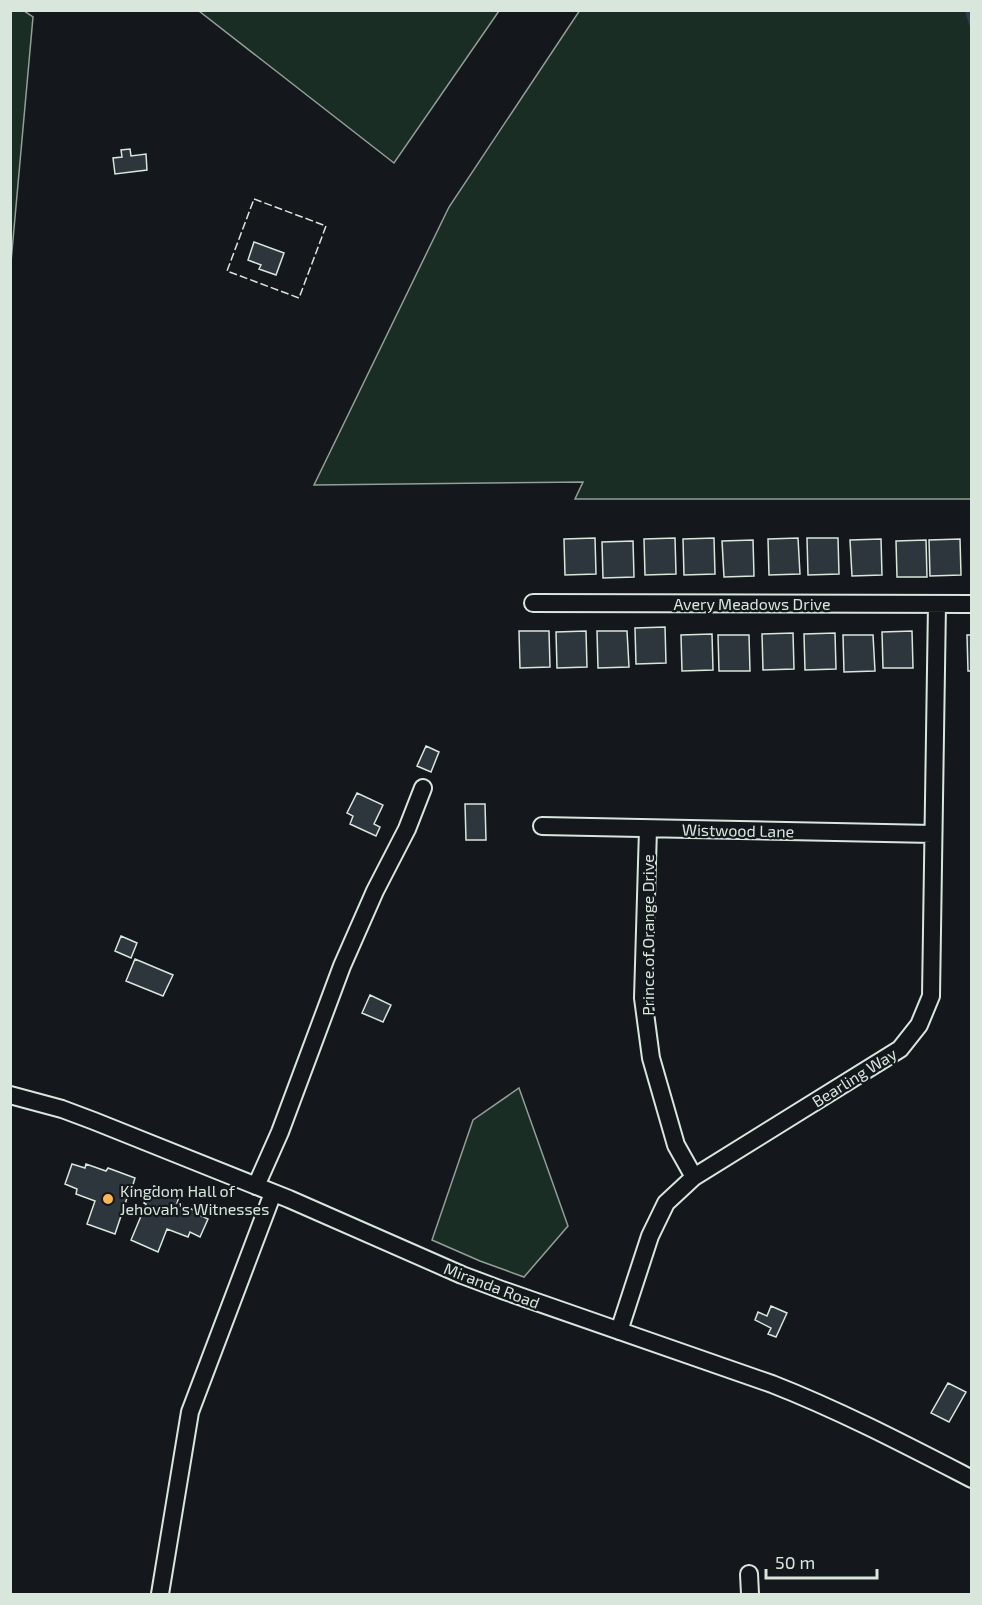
<svg xmlns="http://www.w3.org/2000/svg" width="982" height="1605" font-family="'Exo 2',sans-serif">
<style>
.green{fill:#1a2d24;stroke:#939e99;stroke-width:1.5}
.lines{fill:none;stroke-linecap:round;stroke-linejoin:round}
.stream{stroke:#2f3f4d;stroke-width:4.5}
.building{fill:#2c363c;stroke:#d8e6dc;stroke-width:1.5}
.minor-casing{stroke:#d8e6dc;stroke-width:20}
.minor{stroke:#14181c;stroke-width:16}
.fence{stroke:#d8e6dc;stroke-width:1.5;stroke-dasharray:8 3;stroke-linecap:butt}
.poi-dot{fill:#ffb74d;stroke:#14181c;stroke-width:2}
.labels{text-anchor:middle;dominant-baseline:central;stroke-width:4.5;stroke-linejoin:round;paint-order:stroke}
.street-label{font-size:16px;fill:#d8e6dc;stroke:#14181c}
.poi-label{font-size:16px;fill:#d8e6dc;stroke:#14181c;text-anchor:start}
</style>
<rect width="100%" height="100%" fill="#14181c"/>
<path class="green" d="M11,10L24,11L33,17L11,262Z
M580,10L971,11V499H575L583,482L314,485L449,207Z
M199,11H499L394,163Z
M519,1088L568,1226L524,1277L480,1261L432,1240L473,1120Z"/>
<g class="lines">
<path class="stream" d="M967,10L972,26"/>
</g>
<path class="building" d="M130,149L131,156L146,154L147,170L115,174L113,158L122,157L121,150Z
M254,242L284,253L276,275L259,269L261,265L248,260Z
M595,538L596,574L565,575L564,539Z
M675,538L676,574L645,575L644,539Z
M714,538L715,574L684,575L683,539Z
M798,538L800,574L769,575L768,539Z
M807,538H838L839,574L808,575Z
M881,539L882,575L852,576L850,540Z
M960,539L961,575L930,576L929,540Z
M753,540L754,576L724,577L722,541Z
M926,540L927,577H897L896,541Z
M633,541L634,577L603,578L602,542Z
M665,627L666,663L636,664L635,628Z
M519,631H549L550,667L520,668Z
M586,631L587,667L557,668L556,632Z
M597,631H627L629,667L598,668Z
M912,631L913,668H883L882,632Z
M793,633L794,669L763,670L762,634Z
M835,633L836,669L805,670L804,634Z
M712,634L713,670L682,671L681,635Z
M718,635H749L750,671H719Z
M843,635H873L875,671L844,672Z
M967,635H972V671H968Z
M426,746L439,752L431,772L417,766Z
M357,793L383,805L374,824L380,827L376,836L350,824L353,816L347,813Z
M465,804H485L486,840H466Z
M121,936L137,943L131,958L115,951Z
M135,959L173,975L163,996L126,981Z
M370,995L391,1005L383,1022L362,1013Z
M72,1164L85,1168L86,1164L106,1171L108,1168L135,1178L132,1188L135,1189L133,1197L128,1195L115,1234L87,1224L95,1201L76,1194L77,1189L65,1184Z
M154,1186L179,1197L177,1203L196,1211L195,1213L208,1219L200,1237L190,1232L188,1237L167,1229L158,1252L131,1240L146,1204L144,1203L147,1194L150,1195Z
M771,1306L787,1313L776,1337L768,1334L771,1328L755,1320L758,1312L767,1316Z
M948,1383L966,1392L949,1422L931,1413Z"/>
<g class="lines">
<defs>
<path id="minor" d="M533,603L972,604
M542,826L933,834
M648,829L643,998L651,1058L676,1145L694,1177
M10,1095L62,1109L94,1121L289,1199L462,1275L502,1290L772,1384C841,1411 906,1445 972,1479
M256,1186L280,1132L342,966L375,891L407,829L423,788
M619,1331L650,1236L666,1203L694,1177L900,1049L919,1025L931,996L937,604
M749,1574L750,1594
M160,1594L190,1412L273,1193"/>
</defs>
<use href="#minor" class="minor-casing"/>
<use href="#minor" class="minor"/>
<path class="fence" d="M254,199L326,226L299,298L227,271Z"/>
</g>
<circle class="poi-dot" cx="108" cy="1199" r="6"/>
<g class="labels">
<g class="street-label">
<text x="752" y="603">Avery Meadows Drive</text>
<text transform="translate(738 830) rotate(1)">Wistwood Lane</text>
<text transform="translate(647 935) rotate(-90)">Prince of Orange Drive</text>
<text transform="translate(854 1077) rotate(-32)">Bearling Way</text>
<text transform="translate(492 1285) rotate(21)">Miranda Road</text>
</g>
<g class="poi-label">
<text x="120" y="1190">Kingdom Hall of<tspan x="120" dy="18">Jehovah’s Witnesses</tspan></text>
</g>
</g>
<rect width="982" height="1605" fill="none" stroke="#d8e6dc" stroke-width="24"/>
<path d="M766 1569v9h111v-9" fill="none" stroke="#d8e6dc" stroke-width="3"/>
<text x="775" y="1569" font-size="18" fill="#d8e6dc" stroke="#14181c" stroke-width="4.5" paint-order="stroke">50 m</text>
</svg>
